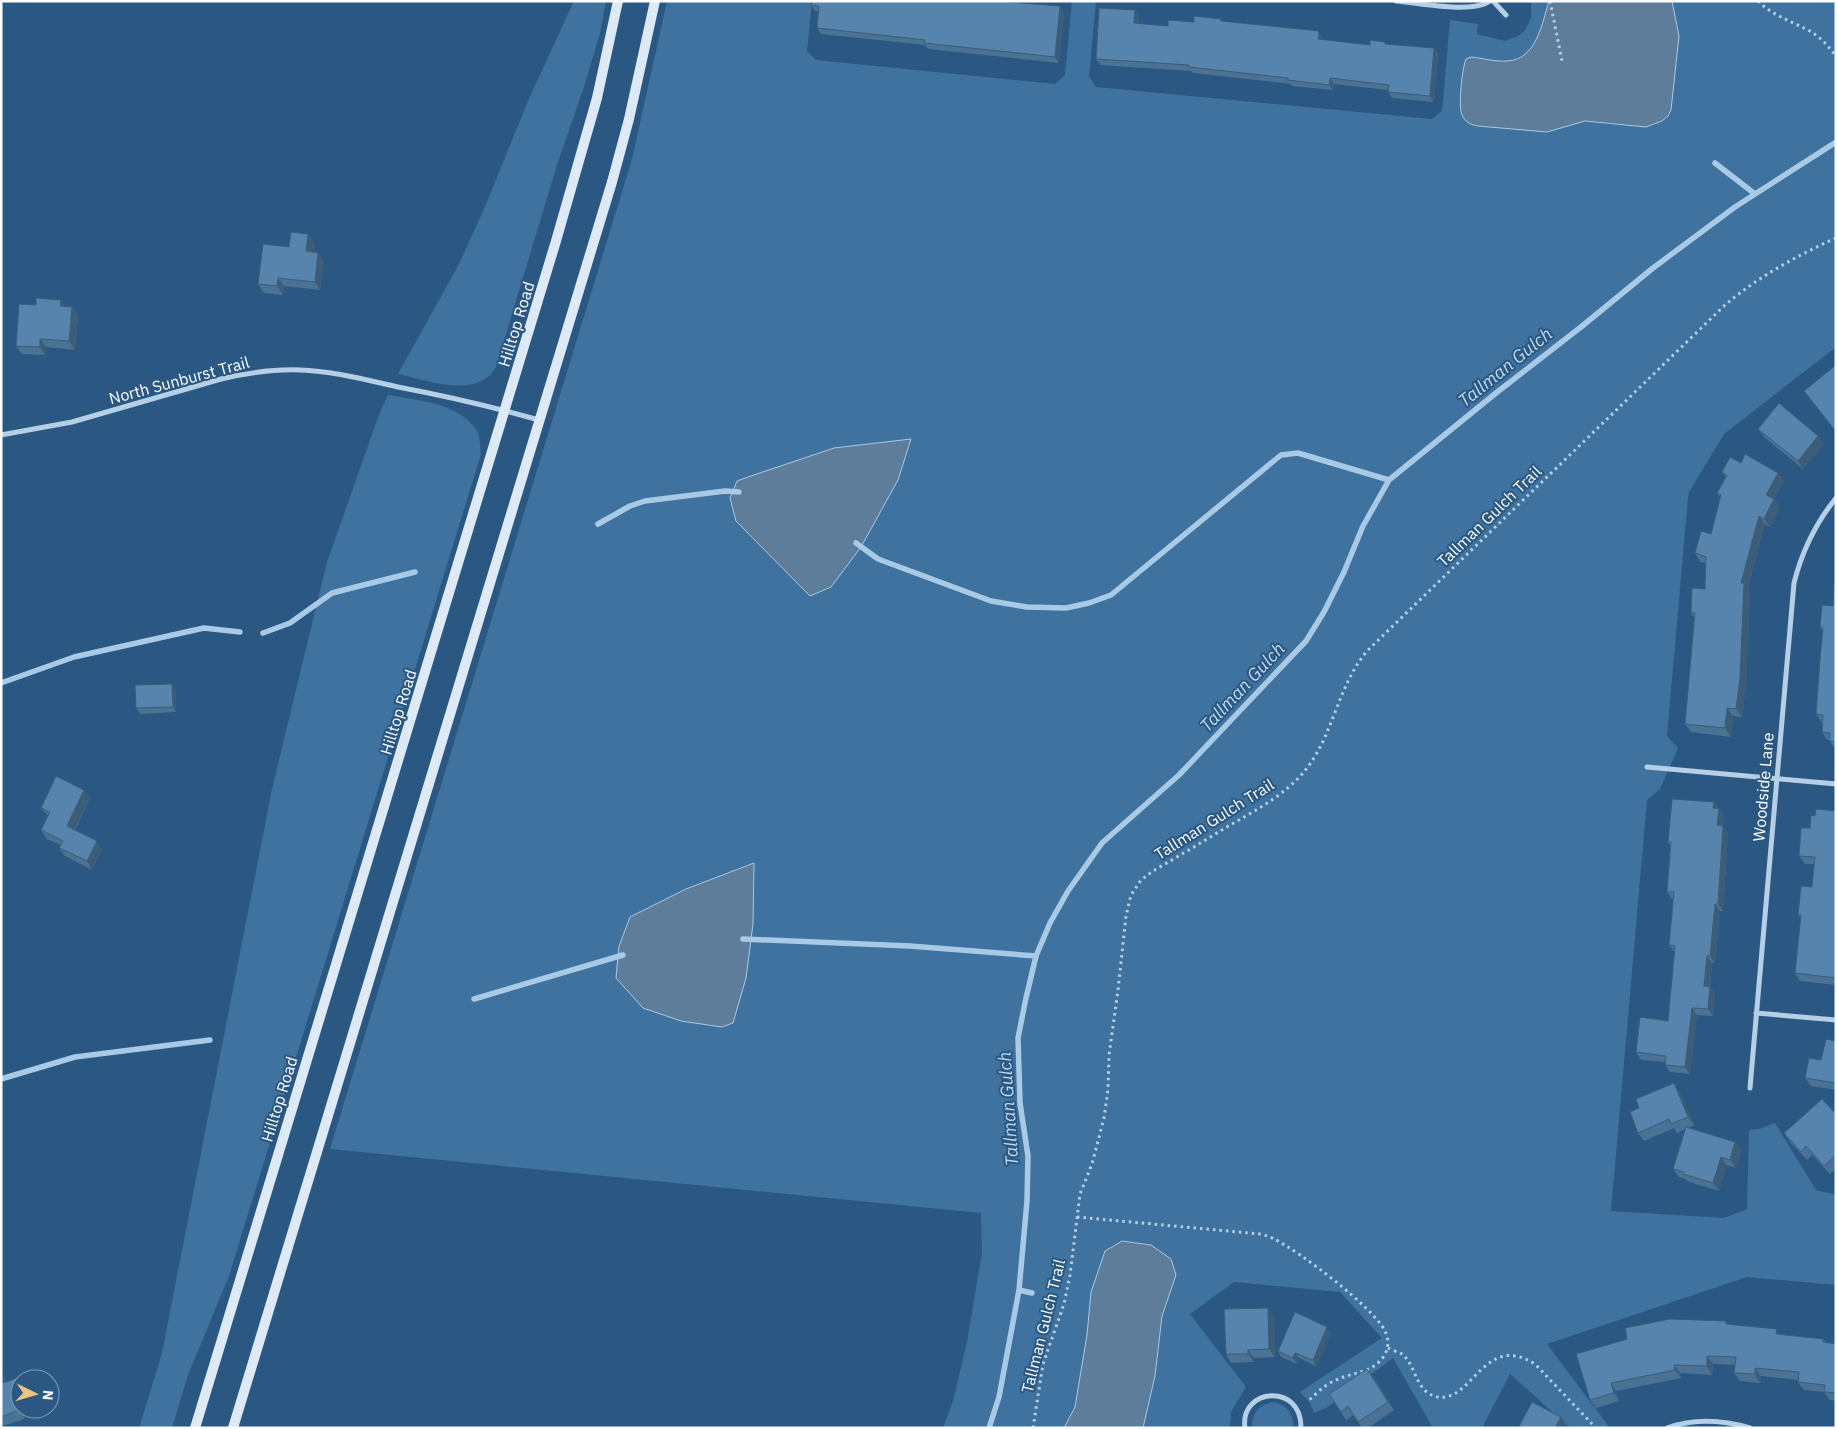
<svg xmlns="http://www.w3.org/2000/svg" width="1837" height="1429" font-family="'IBM Plex Sans',sans-serif">
<style>
.green{fill:#3f729f}
.water{fill:#5d7d9a;stroke:#a9cae6}
.lines{fill:none;stroke-linecap:round;stroke-linejoin:round}
.stream{stroke:#a9cae6;stroke-width:5.5}
.path{stroke:#b4cfe6;stroke-width:3;stroke-dasharray:2.5 4;stroke-linecap:butt}
.minor{stroke:#b4cfe6;stroke-width:5}
.secondary{stroke:#ddeaf6;stroke-width:10}
.wall{fill:#4a7294}
.shaded-wall{fill:#3c5c78}
.building{fill:#5684ac;stroke:#3c5c78}
.labels{text-anchor:middle;dominant-baseline:central;stroke-width:4;stroke-linejoin:round;paint-order:stroke}
.street-label{font-size:16px;fill:#fff;stroke:#2a5883}
.water-label{font-size:18px;font-style:italic;fill:#bfd8ee;stroke:#2a5883}
</style>
<rect width="100%" height="100%" fill="#2a5883"/>
<path class="green" d="M574,1H606L600,33L584,87L557,165L496,367C478,400 427,380 398,374L458,266L485,207L527,103Z
M667,1H812L807,51L816,60L1055,84L1065,75L1072,1H1096L1089,77L1096,87L1432,119L1442,111L1450,20L1478,24L1477,34L1505,41L1518,36L1525,30L1531,18V1H1836V347L1724,434L1689,492L1688,498L1667,736L1678,748L1660,789L1647,800L1611,1211L1724,1218L1747,1209L1749,1130L1759,1129L1775,1123L1816,1190L1836,1195V1285L1747,1277L1547,1344L1610,1428H1570L1510,1374L1482,1428H1433L1393,1358L1326,1408L1314,1413L1310,1403L1300,1392L1382,1338L1340,1292L1234,1282L1190,1314L1246,1387L1231,1412L1230,1428H943L953,1401L967,1342L982,1253L981,1213L330,1149L632,159Z
M388,395C418,401 459,402 477,431C480,436 480,447 481,454L229,1276L188,1375L172,1428H139L162,1353L272,789L327,562L380,412Z
M1274,1402C1288,1406 1294,1414 1293,1428H1252C1251,1413 1260,1404 1274,1402Z"/>
<path class="water" d="M1549,1H1672L1679,36L1671,110L1668,116L1662,121L1646,127L1585,121L1547,132L1478,126C1471,125 1465,122 1462,115C1458,106 1462,69 1466,59L1471,57C1483,58 1495,62 1507,61C1536,60 1542,24 1549,1Z
M911,439L898,480L861,547L831,587L810,596L736,521L730,498L737,481L745,478L834,448Z
M754,863L753,924L746,978L733,1023L722,1027L681,1021L643,1008L616,978L619,946L630,917L686,889Z
M1122,1241L1151,1245L1171,1259L1176,1275L1162,1316L1155,1376L1143,1428H1064L1075,1407L1087,1335L1091,1292L1105,1251Z"/>
<g class="lines">
<path class="stream" d="M1715,163L1755,194
M598,524L630,506L645,501L725,491L739,492
M856,543L878,559L991,601L1027,607L1066,608L1089,603L1111,595L1281,455L1298,453L1389,480
M263,633L290,623L332,593L415,572
M1,683L74,657L204,628L240,632
M743,939L910,946L1036,956
M474,999L623,955
M1,1079L75,1057L210,1040
M1019,1290L1032,1293
M989,1428L999,1397L1019,1290L1027,1201L1028,1156L1020,1103L1018,1038L1026,998L1036,956L1050,923L1068,891L1102,843L1179,775L1306,641L1324,612L1344,572L1363,526L1389,480L1496,393L1581,327L1653,268L1735,207L1836,142"/>
<path class="path" d="M1550,1L1562,61
M1758,1C1774,17 1795,22 1813,33C1822,39 1829,47 1836,56
M1077,1217L1260,1234C1265,1235 1270,1237 1274,1239C1299,1251 1373,1307 1385,1331C1389,1339 1389,1348 1384,1356C1372,1374 1351,1372 1334,1381C1324,1385 1315,1395 1307,1402
M1388,1348C1392,1350 1398,1352 1402,1354C1417,1366 1415,1393 1438,1397C1473,1402 1484,1332 1535,1364L1596,1428
M1033,1428L1043,1364L1064,1304L1070,1275L1080,1194L1092,1164L1104,1118L1108,1090L1109,1055L1118,990L1126,916L1131,895L1141,880L1153,871C1177,857 1201,843 1225,828C1256,810 1292,792 1312,761C1335,726 1339,685 1367,651L1725,305C1758,277 1796,256 1836,238"/>
<path class="minor" d="M1396,1C1419,3 1472,14 1490,1
M1493,1L1506,15
M1,435L72,422L221,379C247,373 273,369 300,370C333,371 366,380 398,387C446,396 493,407 539,420
M1647,767L1836,784
M1756,1013L1836,1020
M1750,1088L1794,583C1802,551 1815,524 1836,498
M1245,1428C1239,1388 1302,1382 1301,1428
M1667,1428C1695,1418 1723,1420 1750,1428"/>
<path class="secondary" d="M195,1428L556,241L597,98L618,1
M233,1428L612,182L629,119L655,1"/>
</g>
<path class="wall" d="M811,5L1060,6L1064,12L1059,63L928,49L925,45L821,34L817,28L818,11H815Z
M1135,10L1139,16L1138,24L1168,26L1194,22L1223,21L1323,37L1322,40L1370,45L1387,44L1434,48L1438,54L1434,102L1392,98L1388,92V90L1334,84L1333,90L1292,86L1291,84L1193,73L1191,71L1100,65L1096,59Z
M308,234L314,243L313,252L318,253L324,261L320,290L284,286L283,295L264,293L258,284L289,247Z
M61,300L65,307H72L78,315L75,350L46,347L45,355L22,354L16,346L36,305Z
M1836,365V432L1804,391Z
M1758,429L1818,436L1824,444L1803,469L1764,437Z
M1741,463L1778,473L1784,481L1774,499L1780,508L1770,527L1765,524L1748,588L1750,592L1746,687L1742,717L1733,716L1731,737L1691,732L1685,724L1694,618L1691,613L1705,589L1706,563L1700,562L1695,553L1711,534L1721,498L1717,493L1726,477L1722,472Z
M1836,584V750L1835,749L1829,740H1827L1822,732V723L1816,714L1823,632L1820,628L1833,606Z
M176,689V712L140,714L136,708Z
M84,790L90,798L75,830L102,849L92,870L65,856L59,848L61,845L47,839L41,830L48,816L41,808Z
M1714,802L1724,816L1723,826L1728,833L1723,911H1720L1715,963H1712L1710,987L1715,994L1713,1016L1697,1015L1690,1074L1670,1072L1665,1065V1062L1641,1060L1636,1052L1668,1021L1675,953L1669,945L1673,899H1672L1667,892L1670,845L1668,842Z
M1836,811V985L1800,981L1795,973L1801,919L1798,915L1812,887L1814,864H1805L1799,856L1815,816Z
M1836,1041V1090L1811,1086L1805,1078L1821,1060Z
M1679,1091L1694,1125L1689,1128L1735,1142L1741,1150L1736,1168L1726,1165L1719,1191L1689,1182L1686,1179L1679,1177L1673,1169L1685,1129L1677,1133L1674,1128L1644,1141L1638,1133Z
M1836,1114V1169L1830,1174L1812,1155L1807,1160L1790,1142L1784,1133Z
M1274,1317L1275,1357L1254,1358V1362L1231,1363L1226,1354Z
M1726,1321L1728,1325L1780,1334L1823,1339L1826,1342L1836,1344V1401L1830,1400L1824,1392L1804,1390L1798,1382V1380L1761,1376L1760,1383L1740,1381L1734,1373L1735,1365L1713,1364L1712,1375L1680,1373L1681,1378L1616,1391L1619,1401L1596,1408L1590,1400L1576,1354Z
M1331,1332L1316,1366L1299,1358L1297,1364L1281,1357L1278,1351Z
M1,1370L6,1382L20,1379V1409H34L23,1413L25,1419L3,1426L1,1423Z
M1373,1377L1394,1410L1368,1428H1362L1354,1415L1346,1420L1341,1412Z"/>
<path class="shaded-wall" d="M1060,6L1064,12L1059,63L1055,57Z
M1135,10L1139,16L1138,29L1134,23Z
M1319,31L1323,37L1322,45L1318,39Z
M1434,48L1438,54L1434,102L1430,96Z
M1330,78L1334,84L1333,90L1329,85Z
M308,234L314,243L312,259L306,251Z
M318,253L324,261L320,290L315,282Z
M278,278L284,286L283,295L277,286Z
M61,300L67,308L60,306Z
M72,307L78,315L75,350L69,341Z
M40,339L46,347L45,355L40,347Z
M1818,436L1824,444L1803,469L1798,461Z
M1778,473L1784,481L1772,503L1766,495Z
M1774,499L1780,508L1770,527L1764,519Z
M1759,516L1765,524L1748,588L1750,592L1746,687L1742,717L1736,709L1741,583Z
M172,684L176,689V712L173,707Z
M1727,708L1733,716L1731,737L1725,728Z
M84,790L90,798L72,834L67,826Z
M1714,802L1719,810L1713,808Z
M1719,809L1724,816L1722,833L1717,825Z
M1723,826L1728,833L1723,911L1718,904Z
M97,841L102,849L92,870L87,861Z
M1715,904L1720,911L1715,963L1710,956Z
M1707,956L1712,963L1709,993L1704,986Z
M1710,987L1715,994L1713,1016L1708,1009Z
M1692,1008L1697,1015L1690,1074L1685,1067Z
M1674,1083L1679,1091L1694,1125L1688,1117Z
M1735,1142L1741,1150L1736,1168L1730,1160Z
M1721,1157L1726,1165L1719,1191L1713,1183Z
M1268,1308L1274,1317L1275,1357L1269,1349Z
M1327,1327L1331,1332L1316,1366L1313,1360Z
M1248,1350L1254,1358V1362L1248,1354Z
M1295,1353L1299,1358L1297,1364L1293,1358Z
M1707,1356L1713,1364L1712,1375L1707,1366Z
M1674,1365L1680,1373L1681,1378L1675,1370Z
M1755,1368L1761,1376L1760,1383L1755,1374Z
M1,1370L9,1391L3,1383L1,1378Z
M1611,1383L1616,1391L1619,1401L1614,1393Z
M17,1404L23,1413L25,1419L19,1410Z
M1561,1417L1567,1425L1565,1428H1555Z"/>
<path class="building" d="M812,1H996L1060,6L1055,57L924,43L925,40L817,28L819,6L811,5Z
M1099,8L1135,10L1134,23L1168,26V20L1194,22V16L1221,19V21L1319,31L1318,39L1370,45V40L1385,42V44L1434,48L1430,96L1388,92L1389,85L1330,78L1329,85L1288,80V78L1189,67V65L1096,59Z
M291,232L308,234L306,251L318,253L315,282L278,278L277,286L258,284L263,244L289,247Z
M36,298L61,300L60,306L72,307L69,341L40,339V347L16,346L19,304L36,305Z
M1836,365V428L1834,429L1804,391Z
M1779,403L1818,436L1798,461L1758,429Z
M1745,454L1778,473L1766,495L1774,499L1764,519L1759,516L1741,583H1744L1740,678L1736,709L1727,708L1725,728L1685,724L1695,613H1691L1692,588L1705,589L1706,557L1695,553L1701,531L1711,534L1721,495L1717,493L1727,475L1722,472L1730,457L1741,463Z
M1834,583L1836,584V742L1829,741L1830,733L1822,732L1823,715L1816,714L1820,659L1823,628H1820L1822,605L1833,606Z
M172,684L173,707L136,708L135,685Z
M56,776L84,790L67,826L97,841L87,861L59,848L63,841L41,830L50,812L41,808Z
M1672,799L1714,802L1713,808L1719,809L1717,825L1723,826L1718,904H1715L1710,956H1707L1704,986L1710,987L1708,1009L1692,1008L1685,1067L1665,1065L1666,1056L1636,1052L1640,1017L1668,1021L1675,946L1669,945L1674,892H1667L1671,842H1668Z
M1816,809L1836,811V978L1795,973L1801,915H1798L1801,886L1812,887L1815,857L1799,856L1801,828H1810L1811,815L1815,816Z
M1826,1039L1836,1041V1083L1805,1078L1809,1058L1821,1060Z
M1674,1083L1688,1117L1671,1124L1669,1119L1638,1133L1630,1112L1639,1108L1636,1099Z
M1822,1099L1836,1114V1155L1824,1166L1806,1146L1801,1152L1784,1133Z
M1686,1127L1735,1142L1730,1160L1721,1157L1713,1183L1683,1174L1684,1172L1673,1169Z
M1268,1308L1269,1349L1248,1350V1354H1226L1224,1309Z
M1295,1312L1327,1327L1313,1360L1295,1353L1293,1358L1278,1351Z
M1670,1319L1726,1321V1324L1777,1329L1776,1334L1823,1339V1342L1836,1344V1393L1824,1392L1825,1385L1798,1382L1799,1372L1755,1368V1374L1734,1373L1736,1357L1707,1356V1366L1674,1365L1675,1370L1611,1383L1614,1393L1590,1400L1576,1354L1627,1339L1625,1328Z
M1367,1369L1388,1402L1358,1422L1348,1406L1341,1412L1329,1394Z
M20,1377L21,1379H20V1403L17,1404L19,1410L1,1417V1378L3,1383Z
M1532,1402L1561,1417L1555,1428H1518Z"/>
<g class="labels">
<g class="street-label">
<text transform="translate(516 324) rotate(-73)">Hilltop Road</text>
<text transform="translate(179 380) rotate(-15)">North Sunburst Trail</text>
<text transform="translate(1489 516) rotate(-44)">Tallman Gulch Trail</text>
<text transform="translate(398 712) rotate(-73)">Hilltop Road</text>
<text transform="translate(1763 787) rotate(-85)">Woodside Lane</text>
<text transform="translate(1214 819) rotate(-32)">Tallman Gulch Trail</text>
<text transform="translate(279 1099) rotate(-73)">Hilltop Road</text>
<text transform="translate(1043 1326) rotate(-76)">Tallman Gulch Trail</text>
</g>
<g class="water-label">
<text transform="translate(1505 367) rotate(-39)">Tallman Gulch</text>
<text transform="translate(1242 687) rotate(-47)">Tallman Gulch</text>
<text transform="translate(1008 1109) rotate(-94)">Tallman Gulch</text>
</g>
</g>
<rect width="1837" height="1429" fill="none" stroke="#ffffff" stroke-width="5"/>
<g transform="translate(35 1394) rotate(95)"><circle r="24" fill="#2a5883" stroke="#7f9bb5"/>
<path d="M0-4L9 19L0 12L-9 19Z" fill="#ecc27c"/>
<text y="-8" font-size="14" font-weight="bold" text-anchor="middle" fill="#ffffff">N</text>
</g>
</svg>
